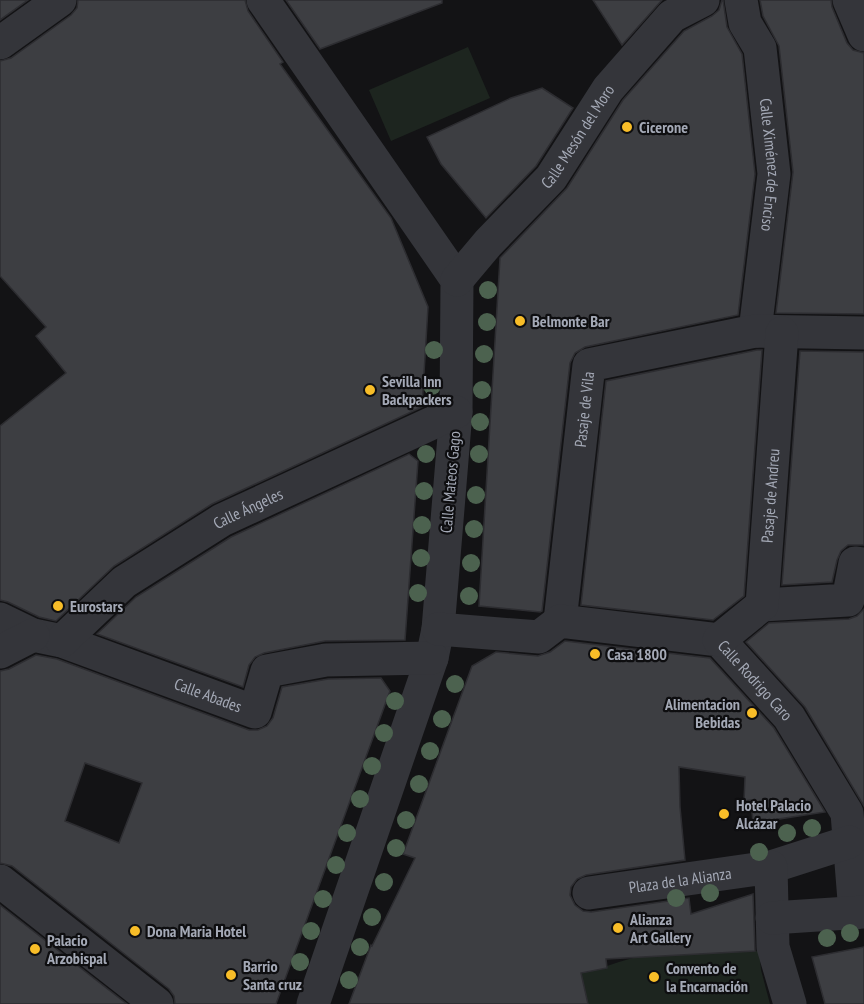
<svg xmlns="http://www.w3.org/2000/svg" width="864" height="1004" font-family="'PT Sans Narrow',sans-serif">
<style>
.green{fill:#1d251f}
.building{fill:#3d3e42;stroke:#2d2d31;stroke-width:1.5;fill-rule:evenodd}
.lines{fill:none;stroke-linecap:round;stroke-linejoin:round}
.minor{stroke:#34353a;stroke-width:33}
.tree{fill:#4c624f}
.poi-dot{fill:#f8bd28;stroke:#0e0e10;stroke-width:2}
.labels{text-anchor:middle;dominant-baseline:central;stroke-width:4.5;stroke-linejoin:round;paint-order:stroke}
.poi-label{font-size:16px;font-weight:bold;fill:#a4a9b6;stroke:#0e0e10;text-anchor:start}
.street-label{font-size:16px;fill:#a4a9b6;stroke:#0e0e10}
</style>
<rect width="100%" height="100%" fill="#131315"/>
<path class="green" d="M468,47L490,98L391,141L369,90Z
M759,951L761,970L770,1004H588L581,973C602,969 621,960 642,956Z"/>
<path class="building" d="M0,0H28L0,20Z
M78,0H245L248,11L283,62L280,64L391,218L428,307L422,407L212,504L114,566L56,621L39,617L8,602L0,600V426L66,373L36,336L46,327L0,276V61L11,58L71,15L77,8Z
M286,0H442V3L320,49Z
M593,0H662L622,45Z
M722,0H723L727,27L742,54L755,174L738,315L585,347L575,353L570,363L542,611L540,612L479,606L500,258L567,188L623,100L684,31L712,16L719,10Z
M760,0H831L832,7L847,43L853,50L864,53V314L776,313L793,172L779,46L763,16Z
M542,88L573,108L536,166L486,218L441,164L427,137L511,98Z
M757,350H762L744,596L713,620L581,605L606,381Z
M800,351L864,352V545H848L841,551L837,560L832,582L782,585Z
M409,454L418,461L405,640L325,641L264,653L255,657L249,665L243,687L97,634L136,597L231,537Z
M864,609V806L805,707L746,642L769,623L849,619L857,616Z
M565,641L710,658L774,728L825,812L753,823L751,800L744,801L745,777L679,767L680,807L685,860L586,875L577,879L571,887L570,895L575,905L583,911L591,912L689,898L691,914L753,894L755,951L606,959L607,968L581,973L588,1004H349L371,945L372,946L415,858L403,854L472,666L496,652L538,656L550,652Z
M36,655L57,659L249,730H258L267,726L273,718L282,687L328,679L381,678L390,691L276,1004H175L174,996L169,989L12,866L0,863V671L9,669ZM85,763L142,783L119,843L65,821Z
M0,905L127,1004H0Z
M864,947V1004H825L812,957Z"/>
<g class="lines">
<g class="minor">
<path d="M263,0L457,280L456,412L438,629L432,658L313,1004"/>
<path id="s1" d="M741,0L745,23L760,48L774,174L755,331"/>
<path d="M849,0L864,35"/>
<path d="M0,43L60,0"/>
<path id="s2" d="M457,280L488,243L551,178L608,89L672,16L703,0"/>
<path d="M762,605L848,600L855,563L864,564"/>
<path id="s3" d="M0,619L33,635L62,641L255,712L267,671L326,660L432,658"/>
<path id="s4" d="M560,621L589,365L755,331L864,333"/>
<path id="s5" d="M438,629L539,637L560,621L719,640L789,717L847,813L855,913"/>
<path id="s6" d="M719,640L762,605L782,333"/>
<path id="s7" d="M62,641L124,582L222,520L456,412"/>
<path d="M0,652L33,635"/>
<path d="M771,867L849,842"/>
<path d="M0,881L157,1004"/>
<path id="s8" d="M589,893L771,867L773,947L790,1004"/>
<path d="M772,918L864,912"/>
</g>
</g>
<g class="tree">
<circle cx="488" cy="290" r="9"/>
<circle cx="487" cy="322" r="9"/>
<circle cx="434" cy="350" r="9"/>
<circle cx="484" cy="354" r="9"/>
<circle cx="432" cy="386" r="9"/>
<circle cx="482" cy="390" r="9"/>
<circle cx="480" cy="422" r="9"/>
<circle cx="426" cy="454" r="9"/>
<circle cx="479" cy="454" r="9"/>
<circle cx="424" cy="491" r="9"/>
<circle cx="476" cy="495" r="9"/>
<circle cx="422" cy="525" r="9"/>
<circle cx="474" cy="529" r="9"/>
<circle cx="421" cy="558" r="9"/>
<circle cx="471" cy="563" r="9"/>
<circle cx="418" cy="593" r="9"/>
<circle cx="469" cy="596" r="9"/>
<circle cx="455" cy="684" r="9"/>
<circle cx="395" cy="701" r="9"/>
<circle cx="442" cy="719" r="9"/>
<circle cx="384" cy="733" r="9"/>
<circle cx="430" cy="751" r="9"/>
<circle cx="372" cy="766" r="9"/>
<circle cx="419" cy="784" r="9"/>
<circle cx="360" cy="799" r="9"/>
<circle cx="406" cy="820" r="9"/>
<circle cx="812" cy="828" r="9"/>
<circle cx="347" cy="833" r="9"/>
<circle cx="787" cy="833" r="9"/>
<circle cx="396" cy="848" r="9"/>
<circle cx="759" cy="852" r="9"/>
<circle cx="336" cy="865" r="9"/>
<circle cx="384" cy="882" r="9"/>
<circle cx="710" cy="893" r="9"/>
<circle cx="676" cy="898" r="9"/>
<circle cx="323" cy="899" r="9"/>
<circle cx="372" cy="917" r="9"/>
<circle cx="311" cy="931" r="9"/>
<circle cx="850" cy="933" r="9"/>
<circle cx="827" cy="938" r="9"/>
<circle cx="360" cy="947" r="9"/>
<circle cx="300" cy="962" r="9"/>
<circle cx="349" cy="980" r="9"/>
</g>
<g class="poi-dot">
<circle cx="627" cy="127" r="6"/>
<circle cx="520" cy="321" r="6"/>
<circle cx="370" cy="390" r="6"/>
<circle cx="58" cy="606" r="6"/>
<circle cx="595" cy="654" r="6"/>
<circle cx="752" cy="713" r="6"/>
<circle cx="724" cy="814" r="6"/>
<circle cx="618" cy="928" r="6"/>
<circle cx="135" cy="931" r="6"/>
<circle cx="35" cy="949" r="6"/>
<circle cx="231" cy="975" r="6"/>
<circle cx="654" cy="977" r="6"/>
</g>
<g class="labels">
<g class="poi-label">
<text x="639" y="127">Cicerone</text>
<text x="532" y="321">Belmonte Bar</text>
<text x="382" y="381">Sevilla Inn<tspan x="382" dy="18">Backpackers</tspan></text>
<text x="70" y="606">Eurostars</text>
<text x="607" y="654">Casa 1800</text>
<text x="740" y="704" text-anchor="end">Alimentacion<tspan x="740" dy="18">Bebidas</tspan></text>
<text x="736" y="805">Hotel Palacio<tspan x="736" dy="18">Alcázar</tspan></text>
<text x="630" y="919">Alianza<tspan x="630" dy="18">Art Gallery</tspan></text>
<text x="147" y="931">Dona Maria Hotel</text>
<text x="47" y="940">Palacio<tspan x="47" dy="18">Arzobispal</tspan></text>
<text x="243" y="966">Barrio<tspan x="243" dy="18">Santa cruz</tspan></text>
<text x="666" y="968">Convento de<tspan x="666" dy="18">la Encarnación</tspan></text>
</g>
<g class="street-label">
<text stroke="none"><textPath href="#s2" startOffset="188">Calle Mesón del Moro</textPath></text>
<text stroke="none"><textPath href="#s1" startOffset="170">Calle Ximénez de Enciso</textPath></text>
<text stroke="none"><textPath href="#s4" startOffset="213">Pasaje de Vila</textPath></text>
<text transform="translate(450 482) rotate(-85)">Calle Mateos Gago</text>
<text stroke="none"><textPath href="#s6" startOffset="165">Pasaje de Andreu</textPath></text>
<text stroke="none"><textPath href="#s7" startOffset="230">Calle Ángeles</textPath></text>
<text stroke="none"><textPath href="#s5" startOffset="342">Calle Rodrigo Caro</textPath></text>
<text stroke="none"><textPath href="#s3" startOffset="222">Calle Abades</textPath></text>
<text stroke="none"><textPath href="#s8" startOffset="92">Plaza de la Alianza</textPath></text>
</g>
</g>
</svg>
